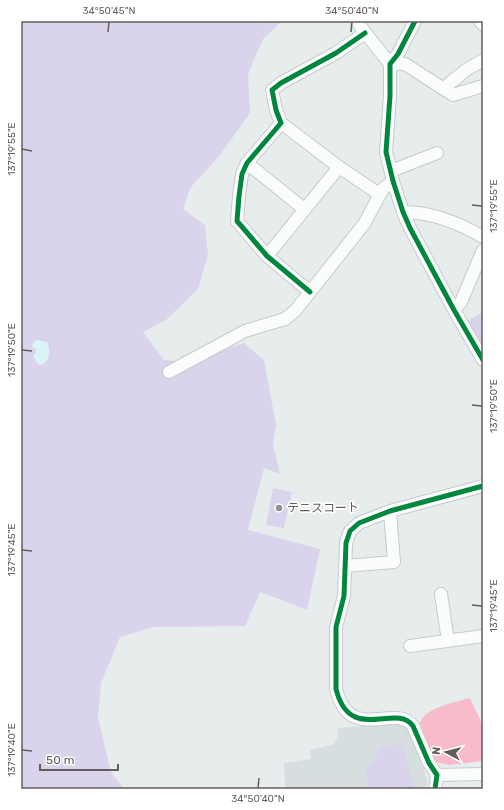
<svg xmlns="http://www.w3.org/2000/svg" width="504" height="810" font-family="Rubik,'Noto Sans JP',sans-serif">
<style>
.education{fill:#d6dedf}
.green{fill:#d9d4eb}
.sand{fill:#dbf4f6}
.water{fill:#f8bbc9}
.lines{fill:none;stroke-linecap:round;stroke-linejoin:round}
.street-casing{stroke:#c8c9c9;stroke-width:14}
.street{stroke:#fbfcfc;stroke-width:12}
.cycleway-casing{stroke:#fff;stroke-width:8}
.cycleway{stroke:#00873e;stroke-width:5}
.ticks{fill:none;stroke:#665c5d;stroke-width:1.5}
.poi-dot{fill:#938f8f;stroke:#fff;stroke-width:1.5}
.labels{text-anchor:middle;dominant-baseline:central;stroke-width:3.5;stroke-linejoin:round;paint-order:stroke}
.poi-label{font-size:12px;fill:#665c5d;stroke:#fff;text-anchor:start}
.neatline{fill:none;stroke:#665c5d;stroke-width:1.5}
.ticks-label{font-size:10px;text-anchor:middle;fill:#665c5d}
</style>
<rect width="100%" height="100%" fill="#e7eded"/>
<path class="education" d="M394,723L408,726L428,782L426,789H286L285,784L284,763L311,759L310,750L334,744L337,738L338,728Z"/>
<path class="green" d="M21,21H282L263,39L248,74L250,113L220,155L190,188L183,209L205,225L208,255L198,289L166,320L143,332L164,360L185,362L244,343L264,360L276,425L273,444L280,474L264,468L248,530L320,549L307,610L260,592L245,626L153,627L120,637L101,683L98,718L111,772L124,789H21Z
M483,312V351L467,321Z
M273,488L292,492L284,528L266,525Z
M395,744L403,746L413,786V789H369L365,769L375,761L379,748Z"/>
<path class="sand" d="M37,340L47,342C51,350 50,360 42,365L38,364L33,356L36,353V349L33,348L32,345L34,342Z"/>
<path class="water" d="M470,698L483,726V761L449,765L436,762L431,755L420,724C422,708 457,702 470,698Z"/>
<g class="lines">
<defs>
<path id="street" d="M356,21L390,64
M415,21L398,54L390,64V96L386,152L393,181L403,212L410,228L454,310L483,360
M480,21L483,25
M390,64H405L453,95L483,86
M444,88L466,70L483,60
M281,123L339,167L379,194
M247,163L304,209
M391,171L437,153
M403,212C430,212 459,223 483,237
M267,256L339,167
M310,292L267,256L237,221L239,196L242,174L247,163L281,123L276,110L272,90L281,83L336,53L365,33
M454,310L461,302L483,250
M169,372L245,331L285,319L295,311L364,224L383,189L393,181
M345,566L394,562L390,511
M441,594L448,641
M410,646L483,636
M437,775L483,774
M435,789L437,775L429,763L413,726C396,702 350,745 336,689V627L344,596L346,543L350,531L359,523L390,511L483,486"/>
</defs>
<use href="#street" class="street-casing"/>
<use href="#street" class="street"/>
<defs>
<path id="cycleway" d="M415,21L398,54L390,64V96L386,152L393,181L403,212L410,228L454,310L483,360
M310,292L267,256L237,221L239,196L242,174L247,163L281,123L276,110L272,90L281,83L336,53L365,33
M435,789L437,775L429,763L413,726C396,702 350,745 336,689V627L344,596L346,543L350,531L359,523L390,511L483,486"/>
</defs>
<use href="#cycleway" class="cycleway-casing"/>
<use href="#cycleway" class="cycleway"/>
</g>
<path class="ticks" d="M108,32L109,22M351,32L352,22M22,149L32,151M472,205L482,206M22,350L32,351M472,405L482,406M22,550L32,551M472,605L482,606M22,750L32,751M258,788L259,778"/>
<circle class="poi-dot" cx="279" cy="508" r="4"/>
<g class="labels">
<g class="poi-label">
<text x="287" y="508">テニスコート</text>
</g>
</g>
<rect width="504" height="810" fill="none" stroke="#ffffff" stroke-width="44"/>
<g transform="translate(446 752) rotate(277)" stroke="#ffffff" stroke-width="3" paint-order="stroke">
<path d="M0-3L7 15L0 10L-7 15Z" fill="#665c5d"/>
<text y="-6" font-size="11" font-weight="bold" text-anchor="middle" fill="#665c5d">N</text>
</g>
<path d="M40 764v6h78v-6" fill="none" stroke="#665c5d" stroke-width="2"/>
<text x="46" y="764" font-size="12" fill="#665c5d" stroke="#ffffff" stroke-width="3" paint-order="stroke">50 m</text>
<rect x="22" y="22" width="460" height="766" class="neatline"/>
<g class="ticks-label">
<text x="109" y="14">34°50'45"N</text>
<text x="352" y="14">34°50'40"N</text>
<text transform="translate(11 149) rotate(-90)" y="4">137°19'55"E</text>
<text transform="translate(493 206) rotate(-90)" y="4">137°19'55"E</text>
<text transform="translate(11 350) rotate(-90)" y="4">137°19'50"E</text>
<text transform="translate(493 406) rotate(-90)" y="4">137°19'50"E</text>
<text transform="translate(11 550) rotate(-90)" y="4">137°19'45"E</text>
<text transform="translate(493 606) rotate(-90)" y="4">137°19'45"E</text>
<text transform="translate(11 750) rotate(-90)" y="4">137°19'40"E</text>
<text x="258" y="802">34°50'40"N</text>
</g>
</svg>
